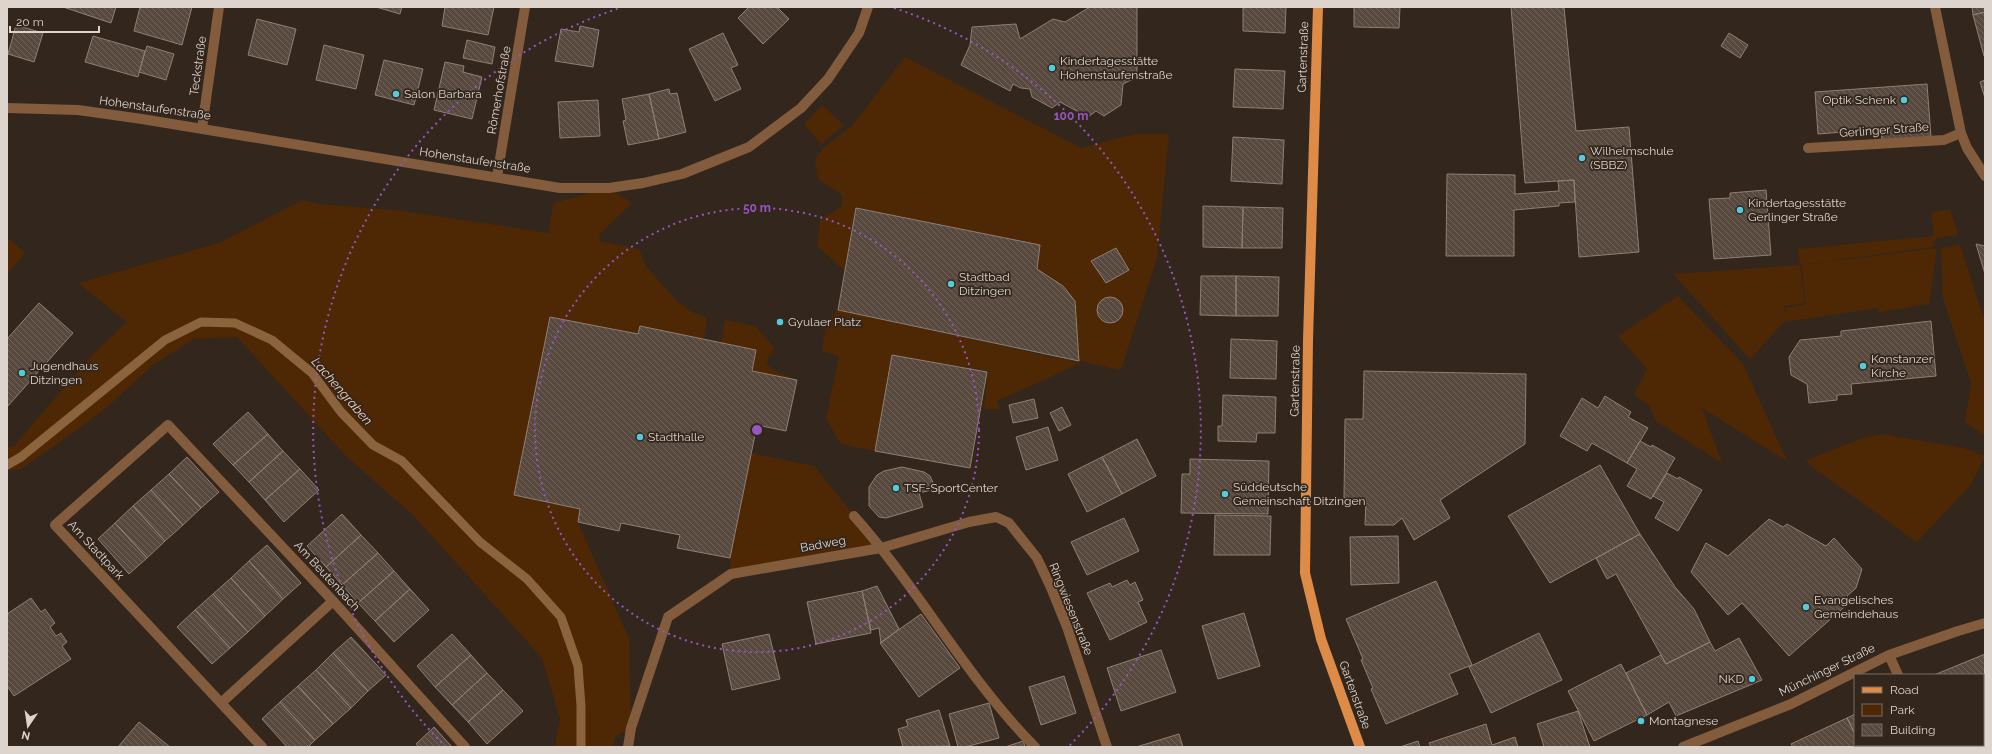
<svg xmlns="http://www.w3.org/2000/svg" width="1992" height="754" font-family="Raleway,sans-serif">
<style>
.green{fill:#4e2805}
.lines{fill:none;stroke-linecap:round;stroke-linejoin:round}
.stream{stroke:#8b643e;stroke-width:9}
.building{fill:url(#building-back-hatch);stroke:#8f7f73}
.minor{stroke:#835b3d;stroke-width:10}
.major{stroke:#de8b47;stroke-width:10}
.ring{fill:none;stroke:#9456c2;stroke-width:2;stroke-dasharray:2 4}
.poi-dot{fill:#53cbdb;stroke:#33261c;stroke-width:1.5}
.labels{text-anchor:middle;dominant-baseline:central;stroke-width:3.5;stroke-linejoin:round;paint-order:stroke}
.street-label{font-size:12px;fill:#ddd4cd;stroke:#33261c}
.poi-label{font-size:12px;fill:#ddd4cd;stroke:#33261c;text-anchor:start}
.water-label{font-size:13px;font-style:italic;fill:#f3d2ba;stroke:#33261c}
.centre{fill:#9456c2;stroke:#33261c;stroke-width:2}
.ring-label{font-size:12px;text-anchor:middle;font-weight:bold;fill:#9456c2;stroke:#33261c;stroke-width:3.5;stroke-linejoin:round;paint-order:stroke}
</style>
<defs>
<pattern id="building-back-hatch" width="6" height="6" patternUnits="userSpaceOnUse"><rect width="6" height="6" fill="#58493e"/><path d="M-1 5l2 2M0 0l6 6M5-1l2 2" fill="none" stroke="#706259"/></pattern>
</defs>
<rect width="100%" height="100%" fill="#33261c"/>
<path class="green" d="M905,57L1081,148L1135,134H1169L1157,258L1121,370L837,309L845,271L817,246L820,220L842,206V195L818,179L815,160L823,148L852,126Z
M822,105L844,125L821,144L804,124Z
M609,188L632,203L600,234L599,241L639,249L645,265L675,299L690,311L707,318L704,340L640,326L638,334L550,317L514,495L580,509L578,522L629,639L631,728L616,736L613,747H555L560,719L542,658L413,515L346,456L237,337L194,339L153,365L105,409L67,437L21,469L7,470V448L14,446L92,355L127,322L78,283L219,243L303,200L319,204L403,211L549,233L553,203Z
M1950,209L1958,235L1936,238L1933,247L1800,265L1798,249L1934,236L1931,213Z
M7,237L25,253L7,274Z
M1960,245L1985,322V436L1965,422L1971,383L1943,298L1941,248Z
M1937,248L1929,304L1879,312L1878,308L1784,322L1750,359L1673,274L1800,265L1805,303L1784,306V314L1785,308L1806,304L1801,265Z
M1678,296L1743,364L1787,461L1702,408L1722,463L1656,421L1649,405L1634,395L1647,369L1618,336Z
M837,310L1081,363L997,401L1000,409H984L988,371L892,355L875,451L841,444L826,419L839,356L822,351L826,324Z
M725,320L755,326L774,347L766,364L777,372L797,380L752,371L756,350L721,343Z
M1883,434L1963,448L1985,456L1970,486L1917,542L1813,468L1806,460L1866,437Z
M751,453L814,466L881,548L731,574L730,558Z"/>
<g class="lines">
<path class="stream" d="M7,465L21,457L165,340L201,322L235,323L272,340L312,373L341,412L373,445L402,461L480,542L527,579L561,617L578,666L581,706V747"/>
</g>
<path class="building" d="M63,7H116L111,23Z
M140,7H192L182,45L134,31Z
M376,7H402L400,14Z
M445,7H494L488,35L442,26Z
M749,7H777L789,19L763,44L738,18Z
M1090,7H1137V77L1123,84L1121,105L1104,116L1096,111L1088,117L1060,102L1052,108L1032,97L1030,89L1021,88L1013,84L1010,91L961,65L970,45L972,27L1016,24L1020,39L1053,19L1065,22Z
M1243,7H1286L1285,33L1243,31Z
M1354,7H1400L1399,28L1354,27Z
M1511,7H1564L1576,131L1629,127L1639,252L1579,257L1574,180L1525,183Z
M1972,7H1985V12L1973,15Z
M1985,12V55L1984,56L1973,15Z
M257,19L296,29L287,65L248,55Z
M16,25L43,33L34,62L8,54Z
M580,26L599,30L593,67L555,61L561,29L579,32Z
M723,33L738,65L731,68L741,89L715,101L689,49Z
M1729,33L1748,45L1740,58L1721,46Z
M93,36L145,51L138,77L85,62Z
M467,40L495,47L492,64L463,58Z
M324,45L364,55L356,89L316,80Z
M147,46L174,54L166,80L139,72Z
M384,60L423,69L414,105L375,95Z
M445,62L464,66L463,72L482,77L472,119L434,110Z
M1235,69L1285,71L1283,109L1233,107Z
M1985,80V98L1980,82Z
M1927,84L1931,137L1882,140L1881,129L1818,134L1815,92Z
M669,89L670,94L677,93L686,132L659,139L649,94Z
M649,94L659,139L628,145L623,121L626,120L622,99Z
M598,100L600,136L560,138L558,102Z
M1233,137L1284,140L1282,184L1231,181Z
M1447,174L1515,175V194L1559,191L1558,181L1574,180L1575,202L1559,203V206L1514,210V256H1446Z
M1766,190L1771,255L1714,259L1709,199L1730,198V193Z
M1203,206L1243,207L1242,248L1203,247Z
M1243,207L1283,208L1282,248H1242Z
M856,208L1040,245L1037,269L1063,286L1075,301L1079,361L838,310Z
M1976,244L1985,246V274Z
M1116,248L1129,270L1106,283L1091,261Z
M1201,276H1236V316L1200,315Z
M1236,276L1279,277L1278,316H1236Z
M1097 310a13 13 0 1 1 26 0a13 13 0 1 1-26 0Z
M39,303L73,333L7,407V339Z
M550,317L638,334L640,326L756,350L752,371L797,380L786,431L757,425L730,558L677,548L680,535L621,523L619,531L578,522L580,509L514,495Z
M1931,321L1936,376L1851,384L1852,394L1837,395V400L1809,403L1807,384L1791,375L1789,357L1800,340L1841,336V331Z
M1231,339L1277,341L1276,379L1230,378Z
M892,355L987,372L970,468L875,451Z
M1364,371L1526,374L1525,444L1440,500L1450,518L1414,540L1402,518L1394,525H1365L1366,499L1344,498L1345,419H1363Z
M1223,395L1276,397L1275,433H1257L1256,442L1218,441V426H1222Z
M1605,396L1631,412L1628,417L1648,428L1627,463L1592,443L1587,451L1560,436L1582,398L1598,408Z
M1034,399L1038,418L1013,423L1009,405Z
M1062,407L1071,425L1059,431L1050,413Z
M248,412L268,434L233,465L213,444Z
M1048,427L1058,460L1026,470L1016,437Z
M268,434L283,451L249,482L233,465Z
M1137,439L1156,476L1122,494L1102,457Z
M1640,441L1651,447L1652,445L1675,458L1651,499L1627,486L1637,469L1627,463Z
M283,451L300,469L265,500L249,482Z
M187,457L219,492L201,508L169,474Z
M1102,457L1122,494L1087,512L1068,474Z
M1190,459L1269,461L1268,514L1181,513L1182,474H1190Z
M1600,465L1640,534L1550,583L1508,516Z
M902,467L924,472L930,476L936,489L919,493L923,507L886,518L879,517L869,506V487L877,475L884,471Z
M300,469L319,490L284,522L265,500Z
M1667,473L1678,479L1679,477L1702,490L1678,531L1655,518L1664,502L1653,496Z
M169,474L201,508L183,525L151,490Z
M151,490L183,525L165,541L133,506Z
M133,506L165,541L147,558L115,523Z
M342,514L361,535L326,567L307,546Z
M1215,515L1271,516L1270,555H1214Z
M1124,518L1139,551L1087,575L1071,542Z
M1769,519L1783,527L1787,524L1826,546L1834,538L1862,569L1856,588L1847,596L1851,601L1789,656L1742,603L1728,615L1691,572L1706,543L1728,556Z
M115,523L147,558L129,574L98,539Z
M1640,534L1675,587L1694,609L1710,642L1666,664L1616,574L1607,579L1596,558Z
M361,535L378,553L342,585L326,567Z
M1398,536L1399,583L1351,585L1350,537Z
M267,545L301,583L283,599L249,561Z
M378,553L394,571L358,603L342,585Z
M249,561L283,599L265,616L231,578Z
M394,571L410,589L375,621L358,603Z
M231,578L265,616L248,632L213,594Z
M1127,580L1130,585L1135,582L1143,600L1138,602L1147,622L1110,640L1087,593L1110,583L1112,587Z
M1436,581L1472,665L1449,674L1458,694L1386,724L1371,689L1373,688L1361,660L1363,659L1346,619Z
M877,586L899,629L881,643L879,628L871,630L862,591Z
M410,589L429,610L394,642L375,621Z
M862,591L871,633L816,644L807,602Z
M213,594L248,632L230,648L195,610Z
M31,598L41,612L45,609L55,623L50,627L56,636L61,633L67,642L62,646L71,659L14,696L7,686V614Z
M195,610L230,648L212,664L177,627Z
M1244,613L1260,666L1218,679L1202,626Z
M921,614L960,668L919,697L880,643Z
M1539,633L1562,680L1491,713L1469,667Z
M452,634L471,655L435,687L417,666Z
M769,634L780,679L732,690L722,644Z
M351,637L386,675L368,691L333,653Z
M1739,638L1762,680L1676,716L1669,702L1647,715L1626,673L1661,655L1666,664L1710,642L1715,651Z
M1161,650L1176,692L1121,711L1107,668Z
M333,653L368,691L351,708L316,670Z
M1985,654V747H1935L1934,745H1983V675H1934Z
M471,655L487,673L452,705L435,687Z
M1621,664L1647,715L1594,741L1568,691Z
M316,670L351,708L333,724L298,686Z
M487,673L503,690L468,722L452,705Z
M1064,676L1076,713L1041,725L1029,687Z
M298,686L333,724L315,740L280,702Z
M503,690L523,711L487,744L468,722Z
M280,702L315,740L308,747H287L262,719Z
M989,703L999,738L965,747H958L949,714Z
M939,710L950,746L903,747L898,729L908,726L906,720Z
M1578,711L1590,747H1544L1537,724Z
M1855,714V734L1847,718Z
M1847,718L1855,734V745H1861L1862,747H1793L1791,744Z
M139,722L170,747H118Z
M1486,724L1492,745L1515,737L1518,747H1431L1429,743Z
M434,727L452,747H419L416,744Z
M1179,734L1183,747H1136Z
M1023,741L1025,747H1005Z
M1418,741L1420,747H1400Z
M1861,745H1910L1911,747H1862Z"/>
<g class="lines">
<path class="minor" d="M1935,7L1961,133L1967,148L1985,176
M7,108L78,110L142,119L560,188H609L643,183L682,174L749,147L801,108L828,79L859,33L868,7
M202,128L219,7
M1808,148L1944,140L1961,133
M497,177L525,7
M854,516C919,589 966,677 1035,747
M1889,655L1898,675
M221,703L333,601
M1928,745L1929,747
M262,747L55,525L168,425L333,601L465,747
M628,747L631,728L668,617L731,574L881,548L969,522L996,517L1009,523L1037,558L1052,590L1067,627L1107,747
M1683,747L1791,704L1889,655L1958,631L1985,623"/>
<path class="major" d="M1318,7L1308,340L1305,573L1321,639L1360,747"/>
</g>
<g class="ring">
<circle cx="757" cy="430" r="222"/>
<path d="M446 747A444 444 0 0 1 620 8M894 8A444 444 0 0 1 1068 747"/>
</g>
<g class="poi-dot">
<circle cx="1052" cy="68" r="4"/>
<circle cx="396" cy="94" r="4"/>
<circle cx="1904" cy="100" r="4"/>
<circle cx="1582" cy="158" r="4"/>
<circle cx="1740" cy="210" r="4"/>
<circle cx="951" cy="284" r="4"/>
<circle cx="780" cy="322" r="4"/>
<circle cx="1863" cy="366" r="4"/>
<circle cx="22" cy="373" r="4"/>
<circle cx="640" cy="437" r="4"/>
<circle cx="896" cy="488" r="4"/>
<circle cx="1225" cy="494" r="4"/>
<circle cx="1806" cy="607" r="4"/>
<circle cx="1752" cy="679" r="4"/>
<circle cx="1641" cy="721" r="4"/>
</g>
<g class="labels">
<g class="street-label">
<text transform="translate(1303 57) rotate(-88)">Gartenstraße</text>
<text transform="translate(198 66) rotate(-82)">Teckstraße</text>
<text transform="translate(499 90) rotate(-80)">Römerhofstraße</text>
<text transform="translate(155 108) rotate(8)">Hohenstaufenstraße</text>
<text transform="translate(1884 130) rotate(-4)">Gerlinger Straße</text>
<text transform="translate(475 160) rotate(9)">Hohenstaufenstraße</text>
<text transform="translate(1295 381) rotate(-89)">Gartenstraße</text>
<text transform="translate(823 544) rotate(-10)">Badweg</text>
<text transform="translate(96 550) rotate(47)">Am Stadtpark</text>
<text transform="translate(327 576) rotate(47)">Am Beutenbach</text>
<text transform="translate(1071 609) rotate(68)">Ringwiesenstraße</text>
<text transform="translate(1827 670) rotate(-26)">Münchinger Straße</text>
<text transform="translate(1355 695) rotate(70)">Gartenstraße</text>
</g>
<g class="poi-label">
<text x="1060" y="61">Kindertagesstätte<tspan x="1060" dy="14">Hohenstaufenstraße</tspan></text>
<text x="404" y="94">Salon Barbara</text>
<text x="1896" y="100" text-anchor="end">Optik Schenk</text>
<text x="1590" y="151">Wilhelmschule<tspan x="1590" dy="14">(SBBZ)</tspan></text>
<text x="1748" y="203">Kindertagesstätte<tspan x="1748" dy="14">Gerlinger Straße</tspan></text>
<text x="959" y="277">Stadtbad<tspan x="959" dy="14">Ditzingen</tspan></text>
<text x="788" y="322">Gyulaer Platz</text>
<text x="1871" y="359">Konstanzer<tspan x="1871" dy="14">Kirche</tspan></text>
<text x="30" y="366">Jugendhaus<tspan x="30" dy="14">Ditzingen</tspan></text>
<text x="648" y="437">Stadthalle</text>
<text x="1233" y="487">Süddeutsche<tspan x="1233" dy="14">Gemeinschaft Ditzingen</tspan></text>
<text x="904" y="488">TSF-SportCenter</text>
<text x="1814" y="600">Evangelisches<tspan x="1814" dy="14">Gemeindehaus</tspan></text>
<text x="1744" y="679" text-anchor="end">NKD</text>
<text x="1649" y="721">Montagnese</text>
</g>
<g class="water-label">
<text transform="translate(342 391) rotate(49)">Lachengraben</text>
</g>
</g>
<circle cx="757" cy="430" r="6" class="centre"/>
<g class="ring-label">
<text x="1071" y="120">100 m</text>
<text x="757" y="212">50 m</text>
</g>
<rect width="1992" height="754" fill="none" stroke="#ddd4cd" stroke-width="16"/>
<rect x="1854" y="674" width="130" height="72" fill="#33261c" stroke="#776c63"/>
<rect x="1862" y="687" width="20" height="6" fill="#de8b47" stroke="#776c63"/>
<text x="1890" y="694" font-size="12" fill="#ddd4cd">Road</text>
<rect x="1862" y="704" width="20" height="12" fill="#4e2805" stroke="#776c63"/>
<text x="1890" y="714" font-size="12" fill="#ddd4cd">Park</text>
<rect x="1862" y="724" width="20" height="12" fill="url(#building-back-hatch)" stroke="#776c63"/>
<text x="1890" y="734" font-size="12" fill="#ddd4cd">Building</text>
<g transform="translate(28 726) rotate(193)" stroke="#33261c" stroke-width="3" paint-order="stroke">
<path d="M0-3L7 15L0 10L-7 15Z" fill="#ddd4cd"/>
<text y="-6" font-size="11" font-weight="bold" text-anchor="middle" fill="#ddd4cd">N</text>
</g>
<path d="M10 26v6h89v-6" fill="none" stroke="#ddd4cd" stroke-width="2"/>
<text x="16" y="26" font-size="12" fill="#ddd4cd" stroke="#33261c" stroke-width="3" paint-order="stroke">20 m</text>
</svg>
